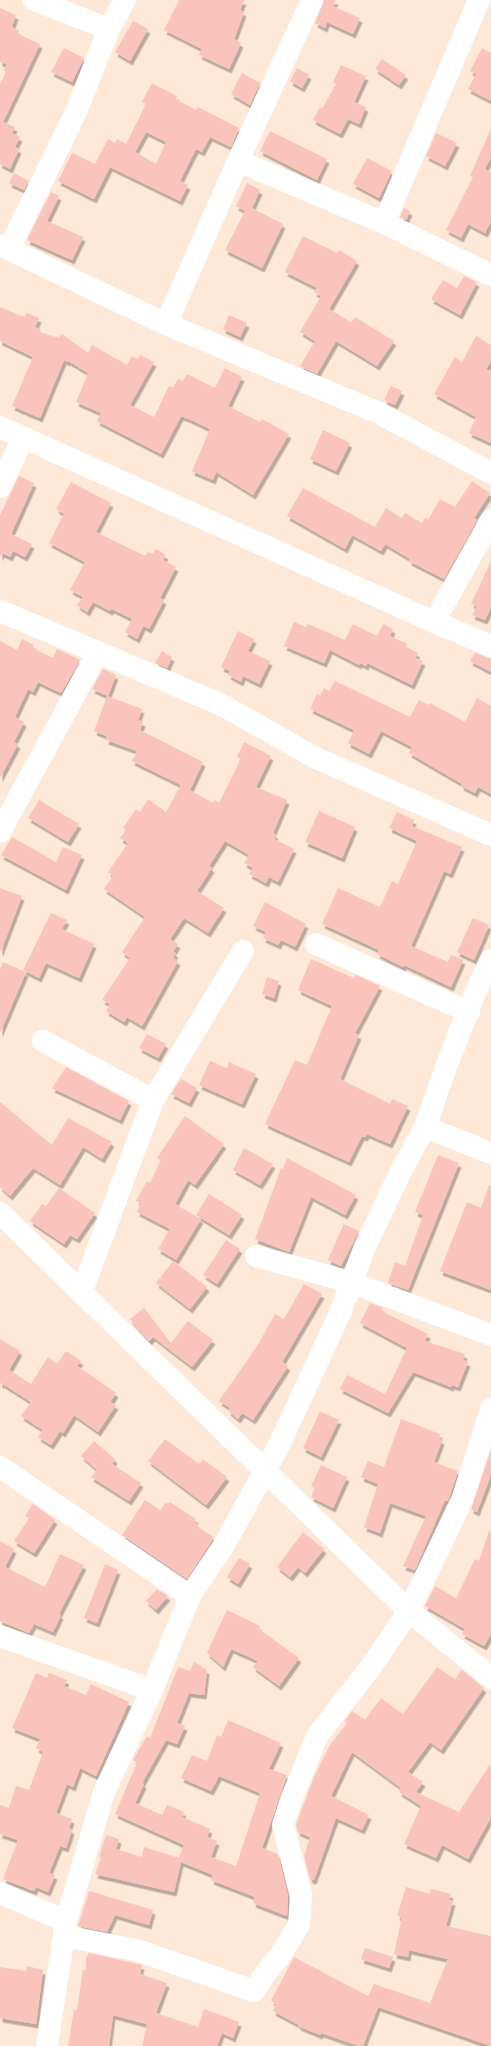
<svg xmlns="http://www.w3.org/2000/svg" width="491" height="2046" font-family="'Sofia Sans Condensed',sans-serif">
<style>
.building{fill:#fac4bd;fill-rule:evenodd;filter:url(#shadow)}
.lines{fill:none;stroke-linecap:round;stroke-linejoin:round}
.minor{stroke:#fff;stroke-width:22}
</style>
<defs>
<filter id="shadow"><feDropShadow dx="2.5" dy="4.5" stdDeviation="0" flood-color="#0004"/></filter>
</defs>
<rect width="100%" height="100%" fill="#fee8d8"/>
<path class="building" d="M179,0H244L240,10L244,12L234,39L241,43L229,69L199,55L202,49L164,30Z
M324,0H336L333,6L360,18L353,34L327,22L325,28L315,23Z
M0,8L16,15L12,27L19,31L18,34L40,44L3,122L15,127L12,133L20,137L15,147L19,149L10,169L0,164V85L6,71L4,70L7,64L0,62Z
M133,21L148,29L130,61L115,52Z
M64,48L84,58L72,82L51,72Z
M482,48L491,53V101L468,89L476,74L470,71Z
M382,59L406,75L399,85L375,69Z
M341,65L366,76L354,102L366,107L359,124L348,119L340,134L313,120L320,107L322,109L336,84L333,82Z
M297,68L309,75L302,88L290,81Z
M242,73L260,83L250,105L231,94Z
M152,83L177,96L176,99L196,110L198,107L239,128L231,147L210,137L202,152L196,149L180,181L188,185L180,201L110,167L94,199L58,181L72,153L95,164L108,139L115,143L117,139L126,144L146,104L142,102ZM146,132L166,142L156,164L135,152Z
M491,129V157L485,169L491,172V221L485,233L468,224L461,238L446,230L473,177L470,176Z
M270,131L327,159L317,180L260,151Z
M436,133L457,143L445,166L426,156Z
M367,158L392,171L379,198L353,184Z
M14,173L29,181L24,190L9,183Z
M247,183L260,190L252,208L283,224L262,268L225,250L245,211L236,206Z
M51,192L59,196L47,221L83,237L72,260L27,240Z
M404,208L410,211L406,220L400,217Z
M303,236L337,253L339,250L357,261L329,309L351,322L355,317L394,341L377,366L336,341L317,374L300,366L315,341L300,332L321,296L314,292L317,288L285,272Z
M464,276L477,282L460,315L431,299L443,280L457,288Z
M0,307L24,317L27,313L39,318L35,327L41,330L40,332L59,338L62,334L88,353L92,345L127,365L132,356L138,359L140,355L154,362L130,405L154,417L169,386L173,388L178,379L183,381L187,374L215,388L225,368L242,377L228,406L260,422L262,419L289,434L253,495L216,472L213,480L192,471L210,429L189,419L181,416L161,454L97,421L101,413L76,402L88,373L68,361L67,362L64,360L40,418L12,406L33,357L0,341Z
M229,315L247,323L240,337L223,329Z
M476,336L491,345V361L486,369L491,372V443L469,433L476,417L434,394L455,357L462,362Z
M391,386L402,391L395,405L384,400Z
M323,430L350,443L336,471L310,459Z
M19,476L34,483L11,534L32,544L25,557L13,551L10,557L2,553L0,557V515Z
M472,481L490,493L474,518L477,520L444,579L409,561L410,559L385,544L381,551L352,535L345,549L287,516L303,488L375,527L386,508L402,518L405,513L422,523L425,518L428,520L440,499L455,507Z
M71,482L111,503L96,532L145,556L148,552L153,554L156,549L166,555L163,560L176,567L160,598L164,600L149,629L143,626L137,639L125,632L132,619L112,609L110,611L93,602L87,612L77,605L83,597L70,590L85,562L49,543L64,514L56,509Z
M491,561V607L485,620L472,615L477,606L471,604Z
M294,622L306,627L308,624L345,640L353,624L377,636L383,624L393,629L390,636L407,644L406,647L418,653L415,658L423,661L412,685L367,663L366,666L360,663L359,665L330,650L324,663L284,646Z
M238,631L254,639L248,651L270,661L259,684L243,676L241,682L228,675L230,671L221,667Z
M22,639L34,645L32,648L53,658L57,649L80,660L61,693L38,682L33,692L28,689L15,717L24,722L14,742L18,744L0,778V641L17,650Z
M162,651L172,657L167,668L155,663Z
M475,653L491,659V672L470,661Z
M103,669L116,675L108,696L92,689Z
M335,681L410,717L419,700L429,705L430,703L465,722L477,698L491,706V794L478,787L475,793L461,786L462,784L409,753L412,747L381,731L369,754L348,743L354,730L310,709L317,694L320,696L324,688L329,691Z
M107,696L142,709L138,720L143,722L140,730L203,762L190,790L181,785L213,803L215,800L219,803L241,759L237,757L244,742L271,756L256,787L287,800L273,833L276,835L274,839L294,849L278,882L269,877L266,883L249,874L253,868L244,863L249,855L225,841L209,866L212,868L197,891L224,908L208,933L184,918L170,939L178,944L173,952L176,953L173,958L178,961L142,1026L127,1017L124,1022L106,1011L110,1004L102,1000L130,958L122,952L145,917L104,889L113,876L108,872L128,843L120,838L126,830L123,828L136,809L140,812L148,799L166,812L181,785L132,761L137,751L106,740L107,736L94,731Z
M39,800L79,824L68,842L28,818Z
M319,811L355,827L342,858L305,842Z
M397,812L414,820L412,826L462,847L450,874L444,871L411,946L448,962L451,955L463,960L451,987L404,965L403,967L377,954L379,950L322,924L338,888L380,907L392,881L398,884L417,841L389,828Z
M12,837L56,862L63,847L82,855L66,890L1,855Z
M0,888L22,896L1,951H0Z
M265,902L306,924L295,947L281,940L278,945L263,938L266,932L253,926Z
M51,913L67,920L62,929L94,944L79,978L46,963L39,978L23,970Z
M473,918L489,925L474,960L457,952Z
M311,959L354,978L356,975L380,986L355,1033L359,1035L340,1079L390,1104L392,1099L408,1106L390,1144L367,1134L365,1137L362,1136L349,1162L265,1124L295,1060L307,1065L332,1006L298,990Z
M3,962L26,972L0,1033V969Z
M267,977L279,981L274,998L262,994Z
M147,1034L166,1044L158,1058L139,1048Z
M210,1061L227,1068L229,1062L256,1074L242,1104L199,1085Z
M66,1067L129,1101L120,1120L52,1088Z
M181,1079L197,1088L189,1103L171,1094Z
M0,1102L52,1145L68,1118L112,1142L102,1159L83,1147L60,1185L33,1168L10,1196L0,1187Z
M185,1116L224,1144L195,1185L188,1180L175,1204L201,1219L176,1260L158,1249L170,1229L137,1212L141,1203L136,1201L147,1181L150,1183L161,1160L157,1158Z
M244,1148L273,1164L260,1185L233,1170Z
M438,1155L459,1163L408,1290L388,1283L395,1262L405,1266L423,1215L415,1212Z
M287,1158L356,1195L345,1215L311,1197L289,1252L255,1239L281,1168L283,1169Z
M489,1185H491V1290L440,1271L467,1202L481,1208Z
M59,1188L95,1213L77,1239L70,1235L64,1244L30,1221L42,1204L46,1206Z
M209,1194L242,1215L229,1235L196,1215Z
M344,1224L359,1231L341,1266L328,1260Z
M226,1240L240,1249L217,1284L203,1275Z
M173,1261L207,1287L190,1309L156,1283Z
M304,1284L322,1294L282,1362L288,1366L253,1420L242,1413L238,1419L228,1411L230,1408L219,1401L257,1346L275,1314L284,1319Z
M370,1303L383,1308L381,1311L428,1334L425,1341L465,1354L463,1360L468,1362L458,1387L452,1385L451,1387L413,1372L388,1413L340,1389L347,1375L385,1394L407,1348L360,1323Z
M144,1308L171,1343L188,1321L213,1340L192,1367L153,1337L149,1341L140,1331L130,1319Z
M0,1339L20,1351L9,1370L31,1384L48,1357L57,1364L66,1351L81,1361L77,1366L116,1393L110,1402L116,1405L98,1432L74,1415L63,1433L60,1431L51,1445L38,1437L43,1430L21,1416L31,1402L1,1383L0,1385Z
M320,1411L339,1420L321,1457L303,1448Z
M401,1419L440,1434L439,1439L442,1440L434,1462L458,1471L448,1501L445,1500L415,1570L403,1566L426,1516L390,1503L380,1533L364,1527L378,1484L361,1477L368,1461L384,1467Z
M165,1439L199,1464L203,1459L227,1477L206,1505L148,1461Z
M94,1441L115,1459L112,1464L141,1483L129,1501L91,1477L97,1470L81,1456Z
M491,1450V1475L477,1512L471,1509Z
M321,1465L347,1477L333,1508L311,1497L315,1488L311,1486Z
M145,1500L160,1510L166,1502L168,1504L170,1502L196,1519L194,1521L197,1524L196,1526L214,1537L187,1579L122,1535Z
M33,1504L55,1520L34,1553L14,1541L29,1518L25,1516Z
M489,1531H491V1634L484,1646L462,1634L465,1629L425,1606L435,1586L456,1598L475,1559L479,1561Z
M303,1532L324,1549L305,1573L298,1567L290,1577L277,1567Z
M0,1541L14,1549L5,1567L45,1587L60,1554L84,1565L59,1614L61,1615L53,1632L34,1624L29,1633L0,1621Z
M239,1558L250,1564L238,1584L227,1577Z
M105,1564L118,1570L97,1623L84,1618Z
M157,1589L168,1596L156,1610L146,1601Z
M227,1610L260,1626L259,1629L299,1658L279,1686L253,1667L258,1661L231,1649L223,1667L207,1653Z
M194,1662L207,1670L204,1695L189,1693L177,1723L185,1726L177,1744L166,1740L142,1783L144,1784L135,1803L162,1815L167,1805L184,1812L182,1817L210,1829L207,1837L217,1841L211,1857L236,1866L260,1793L219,1776L211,1791L181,1778L192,1755L207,1761L217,1735L221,1737L228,1720L281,1743L269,1769L287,1775L262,1848L278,1854L288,1896L287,1916L253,1903L255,1897L211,1880L213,1875L181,1862L174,1892L95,1874L101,1858L99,1857L106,1835L119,1839L116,1849L142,1857L144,1847L179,1858L184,1845L115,1814L137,1763L133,1760L147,1736L150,1738L178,1667L190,1671Z
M437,1667L455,1679L462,1670L484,1688L441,1750L430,1742L408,1772L423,1782L416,1792L459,1812L491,1763V1817L468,1859L442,1845L436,1858L404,1844L421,1806L399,1792L401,1788L352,1752L331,1796L369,1815L362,1830L336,1818L314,1880L310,1879L304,1856L310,1837L298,1832L296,1825L314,1777L330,1745L347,1723L344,1722L352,1711L365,1720L381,1698L403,1714Z
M36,1673L47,1678L49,1673L67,1680L64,1686L86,1695L91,1684L129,1702L96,1776L80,1768L73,1787L67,1784L56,1813L72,1819L69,1828L72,1830L66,1848L60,1846L49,1873L55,1875L48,1892L36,1887L34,1891L3,1879L18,1840L0,1834V1805L9,1808L16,1786L29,1790L43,1752L36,1748L40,1739L12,1728Z
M406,1887L430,1894L431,1889L451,1894L449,1900L453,1901L446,1926L491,1936V2046L378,2007L363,2046H359L321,2033L320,2035L298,2026L299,2025L273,2011L276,2004L271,2001L294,1957L368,1996L374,1984L430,2003L448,1959L409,1950L408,1957L394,1954L402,1917L397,1916Z
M89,1891L153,1910L149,1925L115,1915L107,1932L78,1926Z
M365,1948L393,1957L389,1968L361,1959Z
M89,1953L142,1965L140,1974L167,1983L156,2013L198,2027L204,2009L239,2022L233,2038L222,2033L217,2046H142L147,2024L113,2015L109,2046H68L74,2010H77L83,1970H86V1958Z
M27,1966L43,1970L36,2024L0,2018V1967L26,1971Z"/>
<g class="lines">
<path class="minor" d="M34,0L109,29
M238,161L384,223L491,275
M384,223L479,0
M0,245L166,324L379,413L491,473
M9,249L76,112L109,29L125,0
M166,324L238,161L312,0
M0,427L434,622L491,646
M0,487L23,438
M0,611L220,704L316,758L491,835
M434,622L491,520
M0,832L98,652
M316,944L469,1012
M43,1041L153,1100
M425,1127L491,1153
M0,1213L409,1611L491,1678
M256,1256L350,1282L491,1335
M82,1291L153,1100L243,951
M0,1467L190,1596
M0,1636L152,1690
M0,1893L66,1921
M65,1936L140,1951L254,1991L267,1971L279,1957L299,1925L301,1895L283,1825L291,1800L317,1736L370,1668L409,1611L462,1500L491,1409
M47,2046L66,1921L104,1792L152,1690L190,1596L224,1545L277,1449L299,1402L340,1313L364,1249L402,1169L425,1127L446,1067L474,995L491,960"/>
</g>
</svg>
